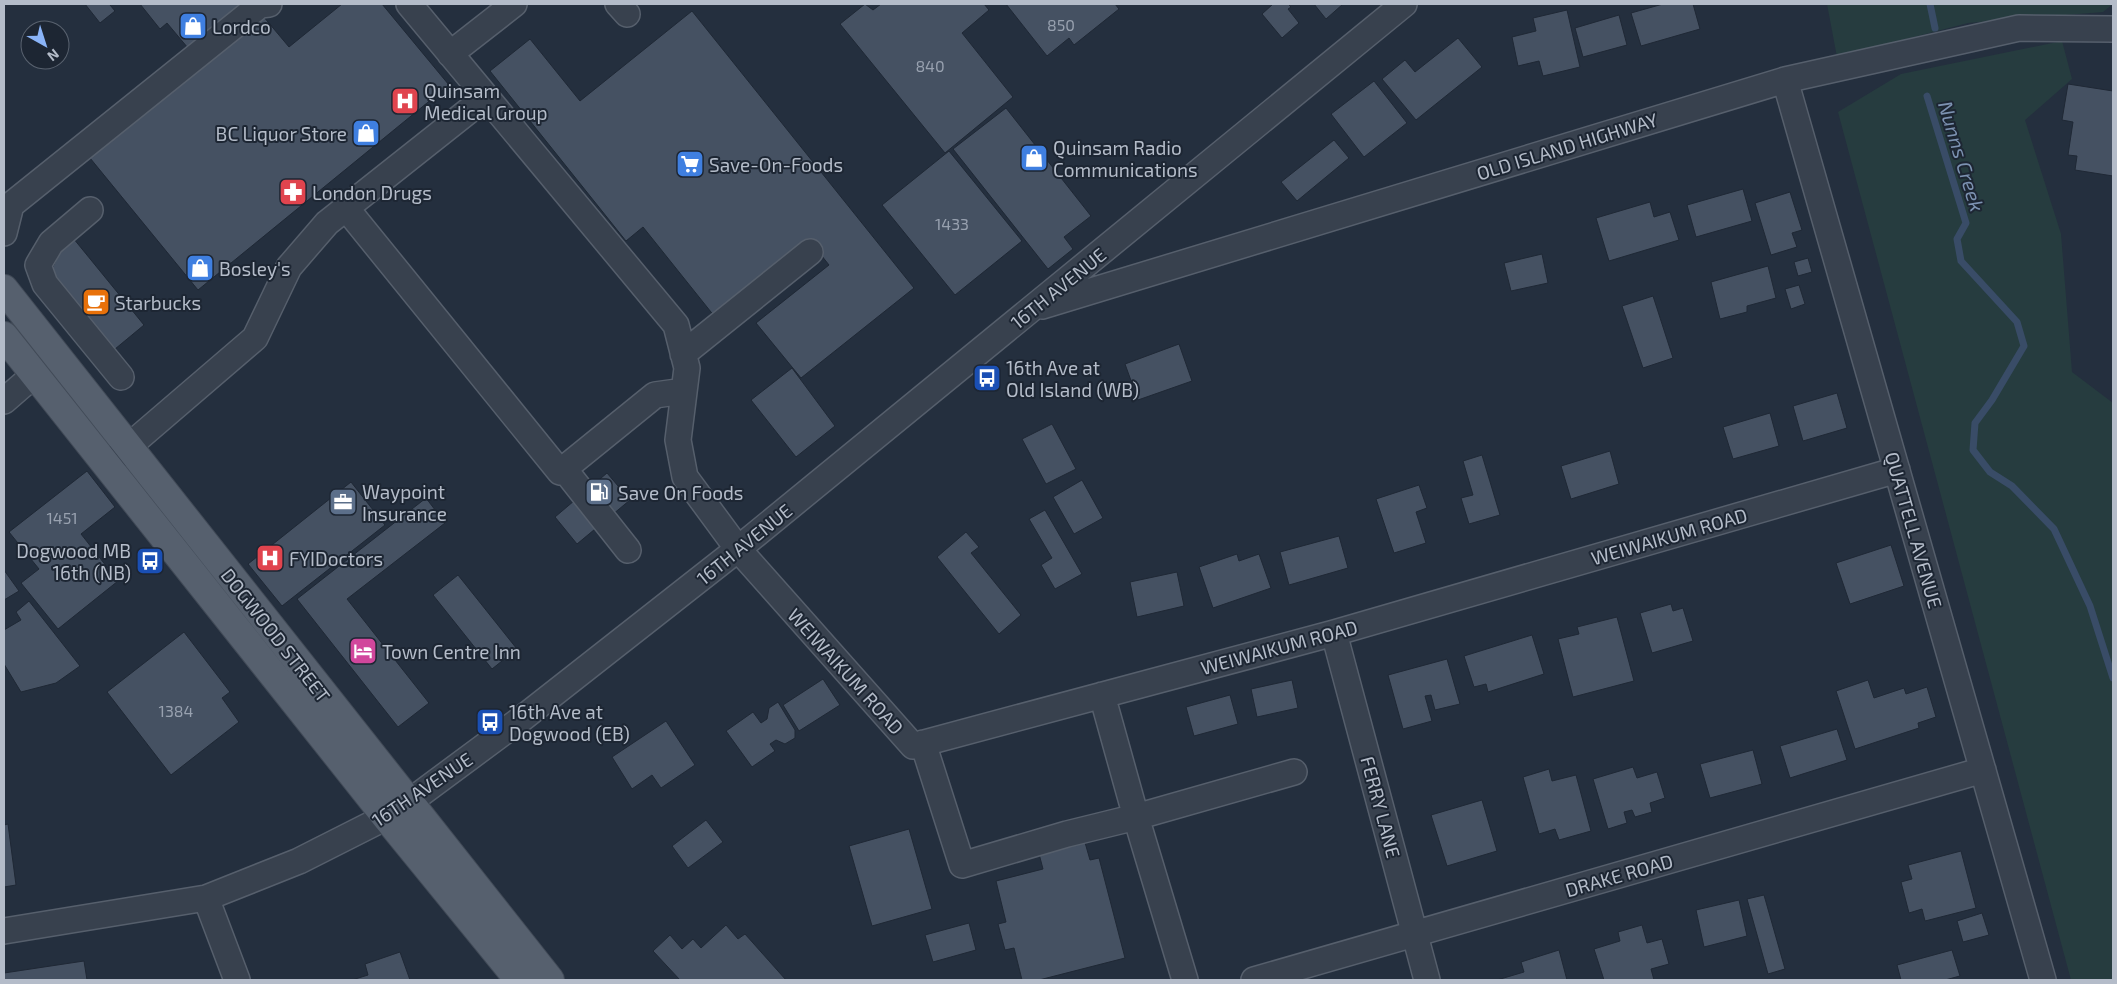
<svg xmlns="http://www.w3.org/2000/svg" width="2117" height="984" font-family="'Exo 2',sans-serif">
<style>
.green{fill:#263c3f}
.lines{fill:none;stroke-linecap:round;stroke-linejoin:round}
.stream{stroke:#394c67;stroke-width:7}
.building{fill:#455162;stroke:#1f2835}
.minor-casing{stroke:#565f6c;stroke-width:28}
.major-casing{stroke:#414a57;stroke-width:30}
.minor{stroke:#38414e;stroke-width:25}
.major{stroke:#56606e;stroke-width:28}
.labels{text-anchor:middle;dominant-baseline:central;stroke-width:4;stroke-linejoin:round;paint-order:stroke}
.number-label{font-size:16px;fill:#98a1af}
.poi-label{font-size:19px;fill:#b4bcc9;stroke:#1d2633;text-anchor:start}
.street-label{font-size:19px;fill:#b4bcc9;stroke:#1d2633}
.water-label{font-size:20px;font-style:italic;fill:#7c92b1;stroke:#1d2633}
</style>
<rect width="100%" height="100%" fill="#242f3e"/>
<path class="green" d="M1827,4H2113L2103,12L1968,23L1837,57Z
M2062,41L2072,79L2025,120L2061,234L2072,372L2113,403V980H2071L1838,112L1901,74Z"/>
<g class="lines">
<path class="stream" d="M1930,4L1935,28
M1927,96L1966,223L1957,239L1961,261L2017,322L2024,346L1992,400L1975,423L1973,450L1990,472L2012,486L2054,529L2090,606L2113,678"/>
</g>
<path class="building" d="M85,4H112L110,5L115,11L100,23Z
M140,4H237L240,7L188,48L167,23L160,29Z
M342,4H382L449,85L198,290L90,158L263,16L289,47Z
M865,4L873,10L881,4H984L989,10L962,33L1013,97L945,153L840,24Z
M1006,4H1115L1119,9L1074,45L1069,38L1047,56Z
M1273,4H1288L1291,7L1288,9L1299,23L1282,38L1262,14Z
M1314,4H1343L1326,19Z
M1663,4H1693L1700,29L1641,46L1631,13Z
M1567,10L1580,67L1543,76L1539,61L1518,66L1512,37L1536,31L1533,18Z
M692,11L914,288L801,378L756,323L829,265L810,241L715,317L643,227L626,241L490,71L530,39L580,101Z
M1619,15L1627,45L1583,57L1575,28Z
M1458,38L1482,67L1416,120L1382,79L1405,60L1415,72Z
M1374,81L1407,123L1364,157L1331,114Z
M2068,84L2113,91V176L2075,170L2077,156L2068,155L2073,122L2062,120Z
M1006,108L1091,216L1064,237L1073,249L1048,269L953,149Z
M1334,140L1349,158L1297,201L1281,182Z
M949,151L1022,241L955,295L882,205Z
M1743,189L1752,221L1696,237L1687,205Z
M1790,192L1802,230L1792,233L1797,247L1771,255L1755,203Z
M1650,202L1654,217L1670,212L1679,240L1609,261L1596,218Z
M69,233L144,325L109,354L47,279Z
M1542,254L1548,283L1511,291L1504,263Z
M1808,258L1812,272L1798,276L1794,262Z
M1768,266L1776,298L1747,306V312L1720,319L1711,282Z
M1799,285L1805,304L1791,309L1785,289Z
M1653,296L1673,358L1643,368L1622,306Z
M1179,344L1192,381L1138,400L1125,364Z
M792,368L835,426L796,457L751,400Z
M1837,393L1847,428L1803,441L1793,406Z
M1770,413L1779,446L1733,459L1723,427Z
M1052,424L1076,469L1046,484L1022,439Z
M1610,451L1619,484L1571,499L1561,466Z
M1482,455L1500,515L1469,524L1461,498L1473,495L1463,461Z
M87,471L115,507L81,534L118,581L58,629L21,583L39,569L9,532Z
M607,473L630,500L577,544L555,517Z
M1082,480L1103,518L1074,534L1053,497Z
M351,482L385,525L282,606L248,564Z
M1419,485L1427,508L1416,512L1426,543L1394,553L1376,499Z
M426,498L445,523L347,599L429,703L398,727L297,599Z
M1045,510L1082,574L1055,589L1041,565L1052,558L1029,519Z
M966,532L979,547L971,553L1021,615L999,634L937,557Z
M1339,536L1348,568L1289,585L1280,552Z
M1891,545L1904,586L1850,604L1836,563Z
M1237,554L1239,561L1259,554L1271,588L1213,608L1199,567Z
M4,570L19,591L4,600Z
M1177,572L1184,606L1137,617L1130,582Z
M458,575L517,649L492,669L433,595Z
M29,601L80,666L56,683L21,692L4,664V630L21,620L16,612Z
M1671,604L1673,611L1683,608L1693,641L1652,653L1640,613Z
M1617,617L1634,681L1573,697L1558,639L1579,634L1577,627Z
M184,632L230,692L222,698L239,722L171,775L107,692Z
M1532,635L1544,674L1488,692L1486,684L1474,687L1464,656Z
M1447,659L1460,704L1435,710L1431,695L1425,696L1432,721L1403,729L1388,675Z
M823,679L840,705L799,731L783,705Z
M1292,680L1298,708L1257,717L1251,689Z
M1868,680L1874,698L1904,688L1906,694L1927,687L1936,717L1918,723L1919,728L1855,749L1836,691Z
M1230,695L1238,724L1194,736L1186,707Z
M778,702L795,730V738L785,744L776,740L770,744L775,751L752,767L726,731L753,712L761,723L767,719L769,708Z
M666,721L695,765L661,788L652,775L632,789L612,757Z
M1837,729L1847,760L1790,778L1780,746Z
M1753,750L1762,784L1710,798L1700,764Z
M1633,767L1637,778L1657,772L1665,798L1650,803L1652,812L1635,817L1632,810L1624,812L1627,823L1608,829L1593,779Z
M1549,769L1552,781L1576,775L1591,831L1559,840L1555,829L1539,834L1523,777Z
M1482,800L1497,851L1447,866L1431,815Z
M706,820L723,842L688,868L672,846Z
M8,824L16,885L4,887V825Z
M909,829L932,909L872,926L849,846Z
M1084,839L1090,860L1099,858L1125,958L1039,980H1022L1014,948L1005,950L998,924L1006,922L996,881L1043,869L1038,850Z
M1961,851L1976,908L1925,921L1922,909L1909,913L1901,882L1912,879L1908,865Z
M1764,895L1785,969L1768,974L1747,899Z
M1739,900L1747,936L1704,947L1696,910Z
M1982,913L1989,935L1963,942L1957,921Z
M969,923L976,950L933,962L925,935Z
M726,925L738,939L745,934L786,980H680L653,951L670,935L682,949L693,939L701,948Z
M1642,925L1647,943L1662,939L1669,964L1651,969L1654,980H1604L1594,949L1620,941L1618,932Z
M1559,950L1567,980H1497L1524,972L1521,962Z
M1952,950L1960,976L1945,980H1901L1897,965Z
M400,952L410,980H352L368,975L365,964Z
M84,961L87,980H4V973Z"/>
<g class="lines">
<defs>
<path id="minor" d="M409,4L676,325L687,368L678,440L685,477L738,549L913,746L1334,633L1897,470
M618,4L627,14
M450,54L514,4
M1785,80L2043,980
M346,208L560,472L655,395L684,391
M90,210L51,243L38,265L45,284L121,377
M4,233L11,205L260,5L269,4
M1042,306L1785,80L2019,28L2113,29
M683,354L810,252
M4,401L34,375
M107,465L255,338L289,267L327,223L486,97
M564,469L628,550
M1334,633L1427,980
M923,743L962,865L1067,834L1136,817L1102,695
M206,898L237,980
M4,931L206,898L299,861L386,817L408,803L524,717L738,549L1404,4
M1185,980L1136,817L1294,772
M1254,980L1983,770"/>
<path id="major" d="M4,289L550,980
M4,336L386,817L519,980"/>
</defs>
<use href="#minor" class="minor-casing"/>
<use href="#major" class="major-casing"/>
<use href="#minor" class="minor"/>
<use href="#major" class="major"/>
</g>
<defs>
<symbol id="shop-square" viewBox="-11 -11 22 22"><rect x="-9" y="-9" width="18" height="18" rx="4" fill="#3f7fe0" stroke="#1d2633"/><path d="M-5-2.5h2.3a2.7 3.5 0 0 1 5.4 0H5L5.5 6h-11ZM-1.5-2.5h3a1.5 2.3 0 0 0-3 0Z" fill="#fff"/></symbol>
<symbol id="hospital-square" viewBox="-11 -11 22 22"><rect x="-9" y="-9" width="18" height="18" rx="4" fill="#e0444e" stroke="#1d2633"/><path d="M-5-5h3v3.5h4V-5h3V5h-3V1.5h-4V5h-3Z" fill="#fff"/></symbol>
<symbol id="supermarket-square" viewBox="-11 -11 22 22"><rect x="-9" y="-9" width="18" height="18" rx="4" fill="#3f7fe0" stroke="#1d2633"/><path d="M-6-5.5h2.5l.6 2H6L4.5 2H-2.5L-4.4-4H-6ZM-1.5 3.2a1.3 1.3 0 1 0 .1 0ZM3 3.2a1.3 1.3 0 1 0 .1 0Z" fill="#fff"/></symbol>
<symbol id="pharmacy-square" viewBox="-11 -11 22 22"><rect x="-9" y="-9" width="18" height="18" rx="4" fill="#e0444e" stroke="#1d2633"/><path d="M-2-6h4v4h4v4h-4v4h-4v-4h-4v-4h4Z" fill="#fff"/></symbol>
<symbol id="cafe-square" viewBox="-11 -11 22 22"><rect x="-9" y="-9" width="18" height="18" rx="4" fill="#e8710a" stroke="#1d2633"/><path d="M-5.5-4.5H6V0H3Q3 3.5 0 3.5H-2.5Q-5.5 3.5-5.5 0ZM3-3.2v2h1.7v-2ZM-6 4.5H4V6H-6Z" fill="#fff"/></symbol>
<symbol id="bus-square" viewBox="-11 -11 22 22"><rect x="-9" y="-9" width="18" height="18" rx="4" fill="#1a4fb4" stroke="#1d2633"/><path d="M-5-6H5V4H4V6H2V4H-2V6H-4V4H-5ZM-3.5-4V0h7V-4ZM-3.5 1.2v1.5H-2V1.2ZM2 1.2v1.5H3.5V1.2Z" fill="#fff"/></symbol>
<symbol id="fuel-square" viewBox="-11 -11 22 22"><rect x="-9" y="-9" width="18" height="18" rx="4" fill="#5c6f8a" stroke="#1d2633"/><path d="M-5.5-6h7V0h2V4h1.3V-2.5L3-4.5l.8-.8L6-3V5H2.5V1h-1V6h-7ZM-4.2-4.7v3.2H.2V-4.7Z" fill="#fff"/></symbol>
<symbol id="office-square" viewBox="-11 -11 22 22"><rect x="-9" y="-9" width="18" height="18" rx="4" fill="#5c6f8a" stroke="#1d2633"/><path d="M-6-3h4V-5.5h4V-3h4V5H-6ZM-1-4.5V-3h2v-1.5ZM-6 0V1H6V0Z" fill="#fff"/></symbol>
<symbol id="hotel-square" viewBox="-11 -11 22 22"><rect x="-9" y="-9" width="18" height="18" rx="4" fill="#d1479c" stroke="#1d2633"/><path d="M-6-4.5h1.5V1H6V5H4.5V3h-9V5H-6ZM-4 0a1.8 1.8 0 1 1 3.6 0ZM.5 0V-2.5h3Q6-2.5 6 0Z" fill="#fff"/></symbol>
</defs>
<g fill-rule="evenodd">
<use href="#shop-square" x="177" y="10" width="32" height="32"/>
<use href="#hospital-square" x="389" y="85" width="32" height="32"/>
<use href="#shop-square" x="350" y="117" width="32" height="32"/>
<use href="#shop-square" x="1018" y="142" width="32" height="32"/>
<use href="#supermarket-square" x="674" y="148" width="32" height="32"/>
<use href="#pharmacy-square" x="277" y="176" width="32" height="32"/>
<use href="#shop-square" x="184" y="252" width="32" height="32"/>
<use href="#cafe-square" x="80" y="286" width="32" height="32"/>
<use href="#bus-square" x="971" y="362" width="32" height="32"/>
<use href="#fuel-square" x="583" y="476" width="32" height="32"/>
<use href="#office-square" x="327" y="486" width="32" height="32"/>
<use href="#hospital-square" x="254" y="542" width="32" height="32"/>
<use href="#bus-square" x="134" y="545" width="32" height="32"/>
<use href="#hotel-square" x="347" y="635" width="32" height="32"/>
<use href="#bus-square" x="474" y="706" width="32" height="32"/>
</g>
<g class="labels">
<g class="number-label">
<text x="1061" y="24">850</text>
<text x="930" y="65">840</text>
<text x="952" y="223">1433</text>
<text x="62" y="517">1451</text>
<text x="176" y="710">1384</text>
</g>
<g class="poi-label">
<text x="212" y="26">Lordco</text>
<text x="424" y="90">Quinsam<tspan x="424" dy="22">Medical Group</tspan></text>
<text x="347" y="133" text-anchor="end">BC Liquor Store</text>
<text x="1053" y="147">Quinsam Radio<tspan x="1053" dy="22">Communications</tspan></text>
<text x="709" y="164">Save-On-Foods</text>
<text x="312" y="192">London Drugs</text>
<text x="219" y="268">Bosley's</text>
<text x="115" y="302">Starbucks</text>
<text x="1006" y="367">16th Ave at<tspan x="1006" dy="22">Old Island (WB)</tspan></text>
<text x="362" y="491">Waypoint<tspan x="362" dy="22">Insurance</tspan></text>
<text x="618" y="492">Save On Foods</text>
<text x="131" y="550" text-anchor="end">Dogwood MB<tspan x="131" dy="22">16th (NB)</tspan></text>
<text x="289" y="558">FYIDoctors</text>
<text x="382" y="651">Town Centre Inn</text>
<text x="509" y="711">16th Ave at<tspan x="509" dy="22">Dogwood (EB)</tspan></text>
</g>
<g class="street-label">
<text transform="translate(1567 146) rotate(-17)">OLD ISLAND HIGHWAY</text>
<text transform="translate(1058 288) rotate(-39)">16TH AVENUE</text>
<text transform="translate(1914 530) rotate(74)">QUATTELL AVENUE</text>
<text transform="translate(1669 536) rotate(-16)">WEIWAIKUM ROAD</text>
<text transform="translate(744 544) rotate(-39)">16TH AVENUE</text>
<text transform="translate(276 635) rotate(52)">DOGWOOD STREET</text>
<text transform="translate(1279 647) rotate(-15)">WEIWAIKUM ROAD</text>
<text transform="translate(846 671) rotate(48)">WEIWAIKUM ROAD</text>
<text transform="translate(422 789) rotate(-34)">16TH AVENUE</text>
<text transform="translate(1381 807) rotate(75)">FERRY LANE</text>
<text transform="translate(1619 875) rotate(-16)">DRAKE ROAD</text>
</g>
<g class="water-label">
<text transform="translate(1962 156) rotate(73)">Nunns Creek</text>
</g>
</g>
<rect width="2117" height="984" fill="none" stroke="#b4bcc9" stroke-width="10"/>
<g transform="translate(45 45) rotate(141)"><circle r="24" fill="#1d2633" stroke="#59626f"/>
<path d="M0-4L9 19L0 12L-9 19Z" fill="#8ab4f8"/>
<text y="-8" font-size="14" font-weight="bold" text-anchor="middle" fill="#b4bcc9">N</text>
</g>
</svg>
